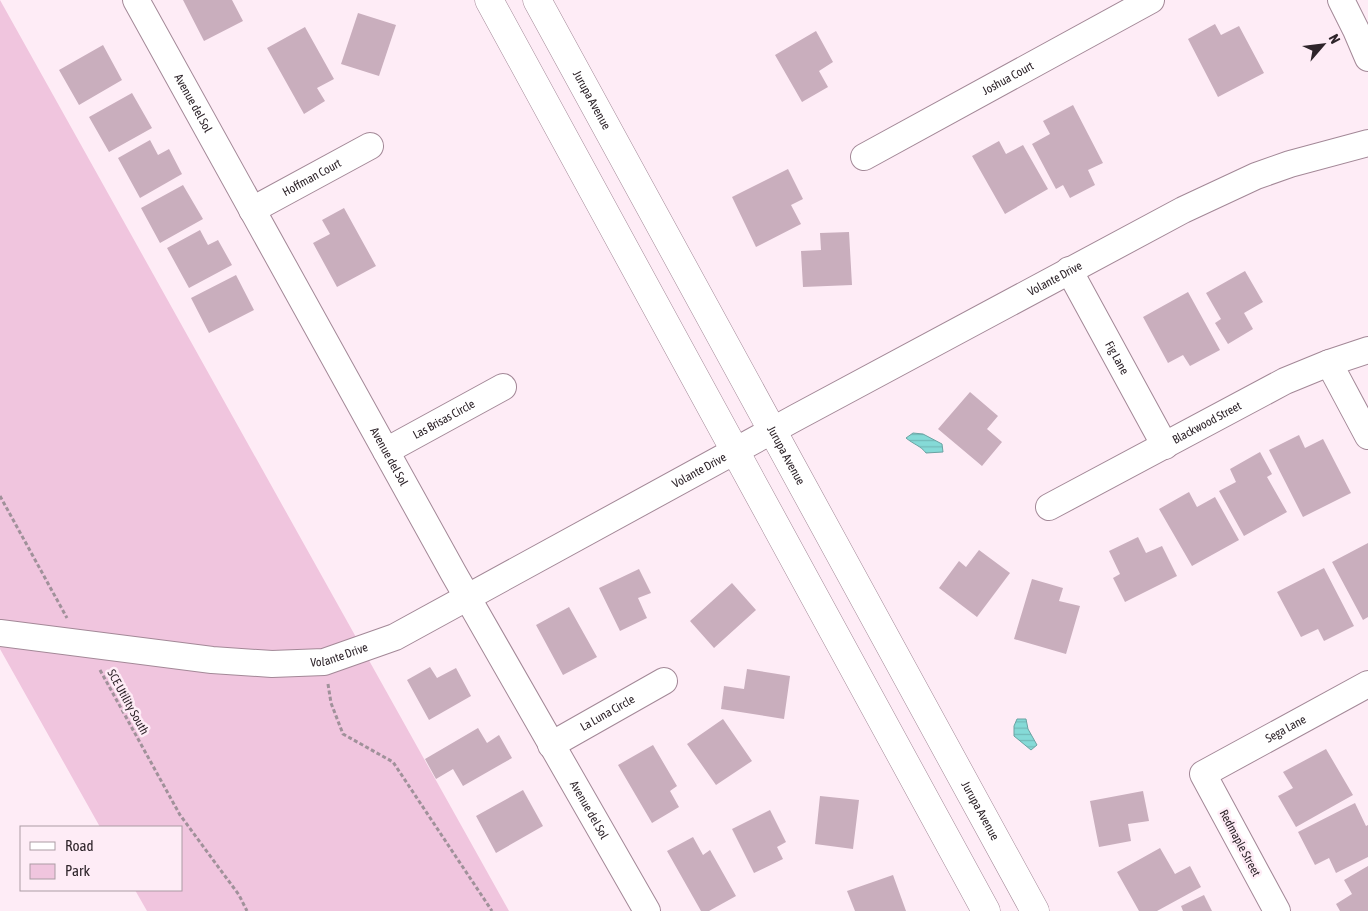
<svg xmlns="http://www.w3.org/2000/svg" width="1368" height="911" font-family="'Asap Condensed',sans-serif">
<style>
.green{fill:#f0c5de}
.water{fill:url(#water-rules);stroke:#6ba3a3}
.building{fill:#c9aebd}
.lines{fill:none;stroke-linecap:round;stroke-linejoin:round}
.minor-casing{stroke:#a38897;stroke-width:28}
.secondary-casing{stroke:#a38897;stroke-width:29}
.path{stroke:#a0919a;stroke-width:3;stroke-dasharray:4 2.5;stroke-linecap:butt}
.minor{stroke:#fff;stroke-width:26}
.secondary{stroke:#fff;stroke-width:28}
.labels{text-anchor:middle;dominant-baseline:central;stroke-width:5;stroke-linejoin:round;paint-order:stroke}
.street-label{font-size:12px;fill:#2e242a;stroke:#feecf6}
</style>
<defs>
<pattern id="water-rules" width="6" height="5" patternUnits="userSpaceOnUse" patternTransform="scale(1.25)"><rect width="6" height="5" fill="#85dad7"/><path d="M0 2.5h6" fill="none" stroke="#73bbb9"/></pattern>
</defs>
<rect width="100%" height="100%" fill="#feecf6"/>
<path class="green" d="M0,0L509,911H147L135,890H181V827H100L0,649Z"/>
<path class="water" d="M913,433L923,434L942,444L943,452L926,453C921,446 913,444 906,438Z
M1017,719H1026L1028,729L1037,745L1031,750L1014,736V726Z"/>
<path class="building" d="M183,0H232L243,21L204,41Z
M358,13L396,25L379,76L341,64Z
M1215,24L1221,35L1239,26L1264,73L1218,97L1188,39Z
M305,27L334,79L317,88L325,101L304,114L267,48Z
M816,31L833,62L819,71L828,87L802,102L775,55Z
M103,45L122,80L79,105L59,70Z
M132,93L152,128L109,152L89,117Z
M1073,105L1103,163L1088,170L1095,185L1070,198L1063,185L1056,189L1032,144L1050,134L1043,121Z
M150,140L158,155L169,149L182,174L140,198L118,158Z
M999,141L1006,154L1023,145L1048,189L1005,214L972,156Z
M788,169L803,199L791,205L801,224L756,247L732,197Z
M183,185L203,219L160,243L141,208Z
M344,208L376,266L337,287L313,243L330,234L322,220Z
M200,230L208,245L218,240L232,265L189,288L167,248Z
M849,232L852,285L803,287L801,251L821,250L820,233Z
M1245,271L1263,302L1244,313L1253,329L1228,344L1215,323L1221,319L1206,293Z
M236,275L254,310L209,333L191,298Z
M1188,292L1220,350L1190,366L1183,355L1168,363L1143,317Z
M970,392L998,416L987,429L1002,442L982,466L938,429Z
M1299,435L1305,448L1323,439L1351,493L1303,517L1269,450Z
M1260,452L1272,474L1267,477L1287,512L1244,536L1219,491L1236,482L1230,469Z
M1189,492L1197,507L1215,497L1239,540L1192,566L1159,509Z
M1138,537L1146,553L1162,546L1177,576L1125,602L1113,578L1120,574L1109,551Z
M1368,543V617L1363,620L1332,562Z
M979,550L1010,573L977,617L939,588L959,561L966,567Z
M1324,568L1354,626L1324,641L1318,629L1301,637L1277,592Z
M639,569L651,593L638,598L647,618L620,631L599,588Z
M1032,579L1063,588L1059,601L1080,606L1066,654L1014,639Z
M732,583L756,610L714,648L690,621Z
M569,607L597,657L563,675L536,625Z
M430,667L437,678L456,668L471,696L429,720L407,680Z
M747,669L790,676L784,719L721,709L724,686L744,689Z
M723,719L752,761L716,785L687,744Z
M478,728L487,743L499,735L512,758L463,786L453,769L436,779L425,759Z
M653,745L677,786L670,791L679,807L652,823L618,765Z
M1326,749L1353,795L1296,827L1278,796L1293,788L1283,772Z
M523,790L543,826L496,853L476,816Z
M1143,791L1149,821L1128,824L1131,841L1099,847L1090,801Z
M820,796L859,800L853,849L815,844Z
M1355,803L1366,826L1368,825V857L1336,873L1329,858L1315,865L1298,832Z
M770,810L786,842L777,847L783,859L754,873L732,829Z
M693,837L703,855L710,850L736,896L709,911H701L667,851Z
M1160,848L1175,874L1190,866L1201,887L1157,911H1139L1117,872Z
M1368,866V911H1340L1336,904L1352,894L1344,880Z
M893,875L906,911H855L847,891Z
M1204,895L1212,911H1183L1181,906Z"/>
<g class="lines">
<defs>
<g id="minor">
<path id="s1" d="M136,0L454,574L647,911"/>
<path d="M1341,0L1356,30L1368,58"/>
<path id="s2" d="M864,157L1151,0"/>
<path id="s3" d="M252,210L370,146"/>
<path id="s4" d="M1069,270L1165,446"/>
<path d="M1329,363L1368,436"/>
<path id="s5" d="M386,451L503,387"/>
<path id="s6" d="M1049,507L1285,381L1329,363L1368,350"/>
<path id="s7" d="M0,633L212,660L272,664L324,662L395,637L797,417L1183,210L1256,176L1290,164L1368,143"/>
<path id="s8" d="M551,745L664,681"/>
<path id="s9" d="M1277,911L1203,774L1368,684"/>
</g>
<g id="secondary">
<path d="M489,0L986,911"/>
<path id="s10" d="M537,0L1035,911"/>
</g>
</defs>
<use href="#minor" class="minor-casing"/>
<use href="#secondary" class="secondary-casing"/>
<path class="path" d="M0,496L67,618
M100,670L180,815L239,895L247,911
M328,684L331,703L343,734L393,762L492,911"/>
<use href="#minor" class="minor"/>
<use href="#secondary" class="secondary"/>
</g>
<g class="labels">
<g class="street-label">
<text stroke="none"><textPath href="#s2" startOffset="164">Joshua Court</textPath></text>
<text stroke="none"><textPath href="#s10" startOffset="114">Jurupa Avenue</textPath></text>
<text stroke="none"><textPath href="#s1" startOffset="118">Avenue del Sol</textPath></text>
<text stroke="none"><textPath href="#s3" startOffset="68">Hoffman Court</textPath></text>
<text stroke="none"><textPath href="#s7" startOffset="1152">Volante Drive</textPath></text>
<text stroke="none"><textPath href="#s4" startOffset="100">Fig Lane</textPath></text>
<text stroke="none"><textPath href="#s5" startOffset="66">Las Brisas Circle</textPath></text>
<text stroke="none"><textPath href="#s6" startOffset="179">Blackwood Street</textPath></text>
<text stroke="none"><textPath href="#s10" startOffset="519">Jurupa Avenue</textPath></text>
<text stroke="none"><textPath href="#s1" startOffset="522">Avenue del Sol</textPath></text>
<text stroke="none"><textPath href="#s7" startOffset="748">Volante Drive</textPath></text>
<text stroke="none"><textPath href="#s7" startOffset="342">Volante Drive</textPath></text>
<text transform="translate(128 702) rotate(61)">SCE Utility South</text>
<text stroke="none"><textPath href="#s8" startOffset="65">La Luna Circle</textPath></text>
<text stroke="none"><textPath href="#s9" startOffset="250">Sega Lane</textPath></text>
<text stroke="none"><textPath href="#s1" startOffset="928">Avenue del Sol</textPath></text>
<text stroke="none"><textPath href="#s10" startOffset="924">Jurupa Avenue</textPath></text>
<text transform="translate(1240 843) rotate(62)">Redmaple Street</text>
</g>
</g>
<rect x="20" y="826" width="162" height="65" fill="#feecf6" stroke="#ab9ca4"/>
<rect x="30" y="842" width="25" height="8" fill="#ffffff" stroke="#ab9ca4"/>
<text x="65" y="851" font-size="15" fill="#2e242a">Road</text>
<rect x="30" y="864" width="25" height="15" fill="#f0c5de" stroke="#ab9ca4"/>
<text x="65" y="876" font-size="15" fill="#2e242a">Park</text>
<g transform="translate(1323 45) rotate(62)" stroke="#feecf6" stroke-width="4" paint-order="stroke">
<path d="M0-4L9 19L0 12L-9 19Z" fill="#2e242a"/>
<text y="-8" font-size="14" font-weight="bold" text-anchor="middle" fill="#2e242a">N</text>
</g>
</svg>
